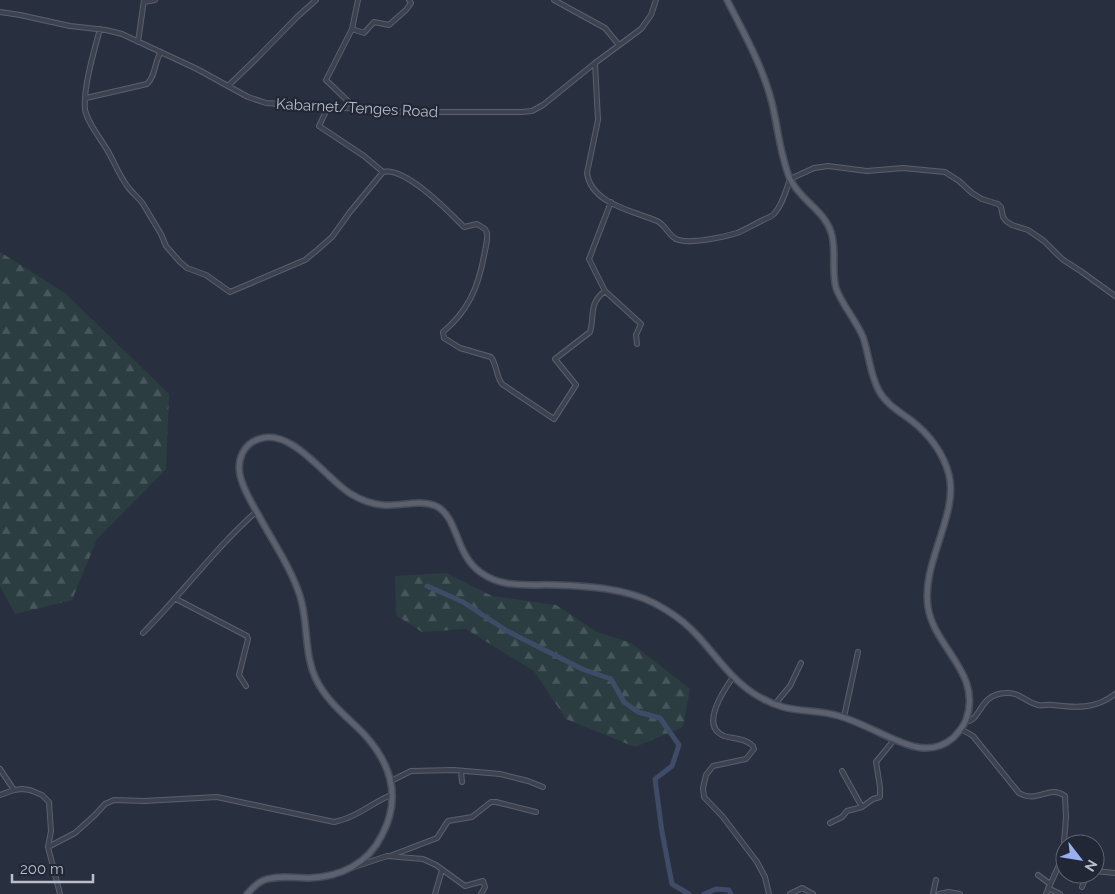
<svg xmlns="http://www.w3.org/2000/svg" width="1115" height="894" font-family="Raleway,sans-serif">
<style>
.forest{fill:url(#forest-firs)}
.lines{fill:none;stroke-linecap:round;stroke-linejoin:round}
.river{stroke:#404c67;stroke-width:5}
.minor-casing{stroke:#5a606d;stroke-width:6}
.major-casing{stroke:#464b58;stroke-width:8}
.minor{stroke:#3c424f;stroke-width:4}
.major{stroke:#5b616f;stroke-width:5}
.labels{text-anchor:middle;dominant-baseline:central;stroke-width:4.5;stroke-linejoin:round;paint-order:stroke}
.street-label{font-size:15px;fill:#b9beca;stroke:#212734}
</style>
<defs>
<pattern id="forest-firs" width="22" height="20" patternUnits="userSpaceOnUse" patternTransform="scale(1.25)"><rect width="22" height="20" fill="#2b3d41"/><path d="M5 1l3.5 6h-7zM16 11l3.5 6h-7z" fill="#48575b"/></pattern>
</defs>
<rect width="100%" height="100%" fill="#28303f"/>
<path class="forest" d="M0,252L65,293L169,394L166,469L97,539L72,600L15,614L0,586Z
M446,573L492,596L556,605L597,632L631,643L690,689L683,727L635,747L566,719L534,671L466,629L422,632L396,615L395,576Z"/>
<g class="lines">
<path class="river" d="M427,586L463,602L507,631L582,669L611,679L624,702L638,712L660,718L679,745L672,766L655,779L662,832L672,884L689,894
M704,894L716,889L729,890L731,894"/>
<defs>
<path id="minor" d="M554,0L605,28L619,45
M144,2L155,0
M0,12L20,15L70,26L106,30L122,34L197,69L248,97L266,103L407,112H522L532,111L543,105L595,63L641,29L651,15L656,0
M100,29C94,51 83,88 85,109C87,123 102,140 109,153C115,164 120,177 128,187C132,193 139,198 143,204L161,234L166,246L180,262L187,268L206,275L230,292L305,260L316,251L332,237L350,212L383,172C405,166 449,212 464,227L477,224L485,229L487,233C488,241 485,249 484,256C478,288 468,311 443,332L444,338L460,348L491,357C497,365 496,376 502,384L554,419L576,385L555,359L590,332C595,315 588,304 605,291
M352,29L364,33L374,22L389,25L406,10L411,3L409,0
M138,42L144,0
M595,63L598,120L587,173C591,204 634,211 657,221C665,224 668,235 676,239C688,245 724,237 737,233C745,230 753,225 761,221C765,219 771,217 774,214C783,204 786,190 790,179L814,168L828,166L867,171L903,168L945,172L959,181L972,193L982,199L998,204L1001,207L1003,217L1006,221L1012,225L1028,230L1044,241L1062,259L1082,272L1115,296
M228,86L257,58L297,17L316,0
M86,98L147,84C156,76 154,62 161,52
M328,107L319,126L364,156L383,172
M355,108L326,80L352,29L358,0
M611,202L589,259L605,291L641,324L636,335L637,344
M176,599L247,636L248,639L239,675L246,686
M143,633C182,594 215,548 257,511
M733,677C724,690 699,726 724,736C734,739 745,738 753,746L754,749L746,759L713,766L706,775L703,788L704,797L723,817L757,862L765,877L769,894
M775,704L790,686L801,663
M844,717L858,652
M965,722C982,721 978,694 1006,693C1019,692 1026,702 1038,705C1042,706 1048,704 1053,705C1076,708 1096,709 1115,694
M961,729L973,736L1019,793C1038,804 1049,784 1065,796L1066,817L1063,856L1046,894
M0,769L14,790
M461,771L462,782
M842,771L862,807
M391,781L411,771L454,770L500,774L528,781L543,787
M0,795L14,790L22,789L30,790L42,795L49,802L51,831L48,847L60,894
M830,823L842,817L847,811L862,807L873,799L880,797V787L876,762L894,740
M48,847L75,833L95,815L105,804L114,800L144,801L217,797L334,822C356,818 373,802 393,794
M390,856L437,838L448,821L472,817L491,802H496L536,812
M354,867L387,856L423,859L436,865L465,886L483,881L485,887L481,894
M1095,871L1115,873
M1038,875L1050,884
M1082,887L1087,874
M1048,888L1060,894
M435,894L442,870
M790,894L802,888L813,894
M933,894L936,880
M939,894L949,892L960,894"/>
<path id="major" d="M247,894C254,887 255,884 264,880C278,875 295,878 309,878C340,877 368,864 382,835C402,797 391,763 363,733C347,717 329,703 318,683C303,656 309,624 300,596C291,568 273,542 259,516C252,503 243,490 240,475C237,460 243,444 259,439C292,427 326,479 351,494C361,500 371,504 383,505C400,507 421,498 438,507C458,519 456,555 480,572C503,589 528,584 555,585C588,586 624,588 654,603C667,610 680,618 691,629C712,649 727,676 753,693C762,699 773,704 783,707C801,712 821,710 839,716C853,720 867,727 880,733C904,744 929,758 953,738C958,733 963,727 966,720C983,673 934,648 928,607C921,563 959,514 949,475C944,454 929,434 912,421C900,412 886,404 879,391C870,375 869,354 863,337C856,320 842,305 836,288C831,269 837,250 831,232C824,210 800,200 790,179C780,155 778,128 772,103C763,67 744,33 727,0"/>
</defs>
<use href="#minor" class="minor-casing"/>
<use href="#major" class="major-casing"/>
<use href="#minor" class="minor"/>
<use href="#major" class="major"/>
</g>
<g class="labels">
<g class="street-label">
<text transform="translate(357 108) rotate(3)">Kabarnet/Tenges Road</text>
</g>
</g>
<g transform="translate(1080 859) rotate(121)"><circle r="24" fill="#212734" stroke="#5e6370"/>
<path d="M0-4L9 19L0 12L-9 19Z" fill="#99b0ef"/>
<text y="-8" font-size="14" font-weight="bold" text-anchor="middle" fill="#b9beca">N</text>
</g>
<path d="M12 874v8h81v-8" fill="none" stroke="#b9beca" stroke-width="2.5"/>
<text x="20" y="874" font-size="15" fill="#b9beca" stroke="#212734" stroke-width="4" paint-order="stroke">200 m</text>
</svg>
